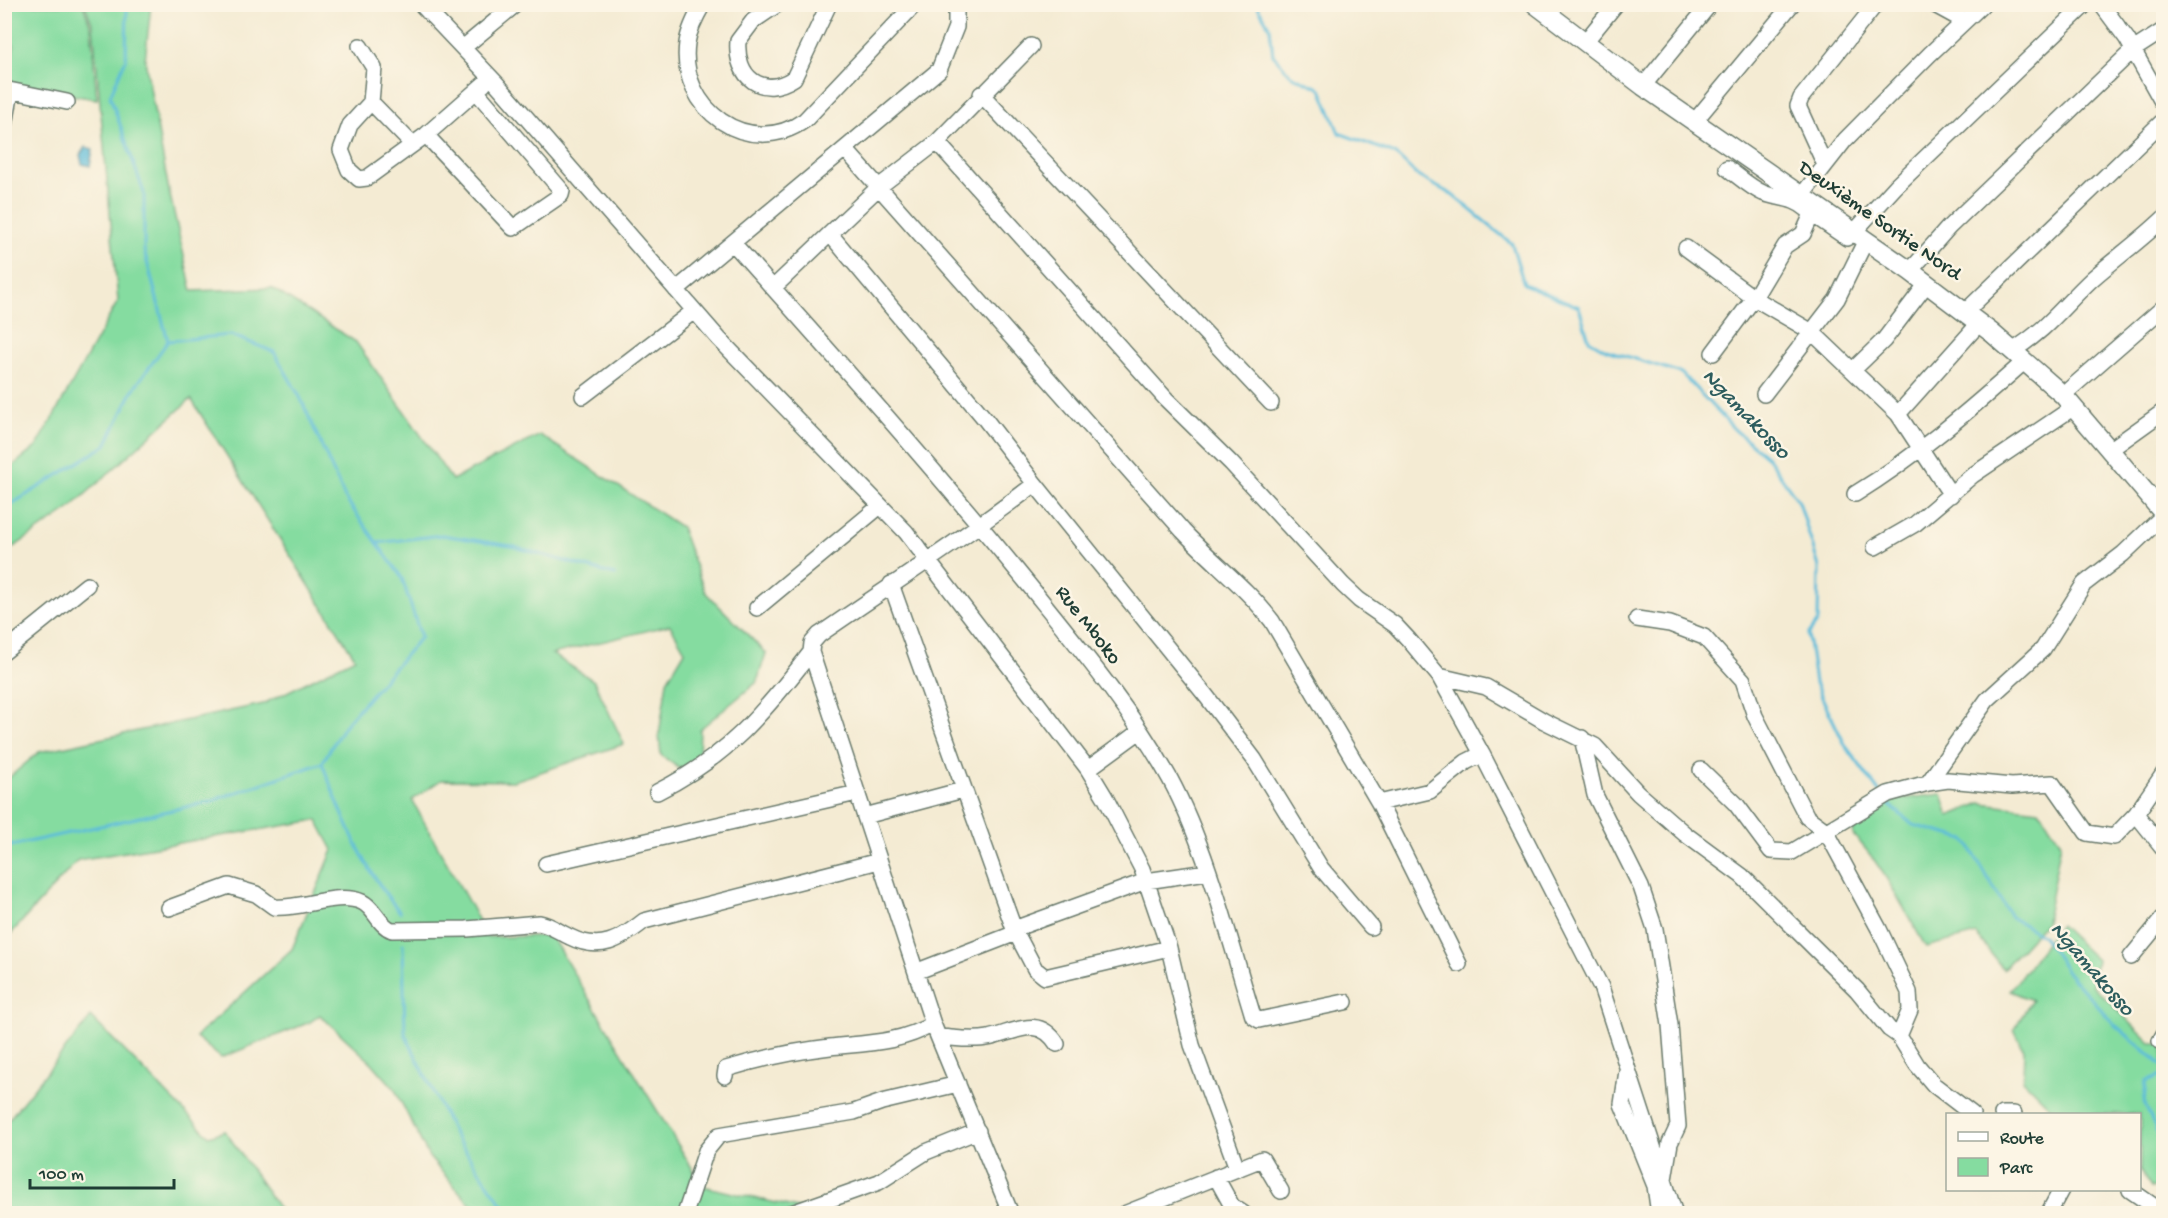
<svg xmlns="http://www.w3.org/2000/svg" width="2168" height="1218" font-family="'Gochi Hand',sans-serif">
<style>
.green{fill:#85dca0;stroke:#528c6a;stroke-width:1.5}
.water{fill:#5cbcda;stroke:#3e7c87;stroke-width:1.5}
.lines{fill:none;stroke-linecap:round;stroke-linejoin:round}
.stream{stroke:#5cbcda;stroke-width:3}
.minor-casing{stroke:#6a7a6c;stroke-width:18}
.major-casing{stroke:#6a7a6c;stroke-width:21}
.minor{stroke:#fff;stroke-width:15}
.major{stroke:#fff;stroke-width:18}
.labels{text-anchor:middle;dominant-baseline:central;stroke-width:5;stroke-linejoin:round;paint-order:stroke}
.street-label{font-size:21px;fill:#1f3d34;stroke:#fcf5e5}
.water-label{font-size:22px;font-style:italic;fill:#2e5d5e;stroke:#fcf5e5}
</style>
<rect width="100%" height="100%" fill="#fcf5e5"/>
<filter id="ink" filterUnits="userSpaceOnUse"><feTurbulence type="fractalNoise" baseFrequency=".0167" numOctaves="2"/><feDisplacementMap in="SourceGraphic" scale="12" xChannelSelector="R" yChannelSelector="G"/><feConvolveMatrix kernelMatrix="1 2 1 2 8 2 1 2 1" color-interpolation-filters="sRGB"/></filter>
<filter id="wash" filterUnits="userSpaceOnUse"><feTurbulence type="fractalNoise" baseFrequency=".008" numOctaves="4" result="noise"/><feDisplacementMap in="SourceGraphic" scale="24" xChannelSelector="R" yChannelSelector="G"/><feGaussianBlur stdDeviation="1.35" result="paint"/><feColorMatrix in="noise" values="0 0 0 0 0 0 0 0 0 0 0 0 0 0 0 0 0 1.4 0 .05"/><feComposite in="paint" operator="in"/></filter>
<g filter="url(#wash)">
<rect width="100%" height="100%" fill="#f4ebd3"/>
<path class="green" d="M5,5H83L91,27L97,99L5,85L4,53L12,55L14,46L5,33Z
M85,5H151L145,60L169,191L192,291L272,288L356,342L452,480L540,435L681,527L705,592L766,653L757,682L700,729L699,759L680,769L661,755L659,735L667,681L685,651L670,625L552,654L594,681L624,744L514,781L441,780L412,800L488,937L551,936L703,1186L819,1213H478L429,1157L394,1088L372,1063L320,1015L310,1022L221,1058L196,1037L292,949L333,850L317,820L78,860L5,940V781L39,752L263,704L355,658L191,399L68,510L5,553V472L37,446L118,301L93,26Z
M1942,794L1949,816L1981,803L2039,810L2061,843L2046,922L2003,969L1976,934L1926,947C1903,909 1884,866 1853,835L1855,821L1872,816L1891,800Z
M2060,925L2097,960L2092,985L2152,1044H2163L2164,1124L2160,1128L2163,1134V1184L2151,1188L2140,1171V1114H2057L2023,1080L2024,1050L2014,1029L2032,1000L2010,991Z
M91,1017L209,1136L225,1131L282,1213H5V1124Z"/>
<path class="water" d="M85,147L93,149L90,166L82,164L80,155Z"/>
<g class="lines">
<path class="stream" d="M127,4L126,59L110,96L144,193V250L168,341L231,335L274,352L300,397L345,498L402,578L421,637L344,726L322,763C342,815 363,869 400,912
M1256,4L1270,28L1273,55L1291,75L1321,89L1339,133L1395,154L1419,177L1451,194L1512,244L1524,284L1579,307L1589,340L1606,350L1681,373L1735,430L1768,458L1799,502L1819,567L1818,621L1808,635L1815,683L1845,745L1880,793
M4,509L106,445L133,390L168,341
M377,543L442,535L511,546L615,575
M1885,801L1913,825L1965,839L2011,917L2043,936L2068,973L2115,1025L2164,1067
M4,853L10,846L208,802L322,763
M403,944L405,1034L455,1136L509,1214
M2164,1075L2146,1082L2144,1102L2164,1149"/>
</g>
</g>
<g filter="url(#ink)">
<g class="lines">
<defs>
<path id="minor" d="M421,4L497,84L719,339L906,532L1088,769L1105,797L1142,869L1169,948L1192,1045L1237,1168
M703,4C696,16 689,29 687,43C678,109 749,160 805,120L915,4
M778,4L753,21L738,41C735,77 762,99 794,78L829,4
M1933,4L1964,21
M2101,4L2127,39L2164,105
M1585,42L1616,4
M360,46L374,68L371,102L350,125L341,150L349,170L359,179L367,178L426,135L484,84
M464,47L516,4
M1643,86L1710,4
M4,89L67,102
M981,94L1271,403
M371,102L412,144
M1694,122L1792,4
M4,131L11,91
M426,135L513,228L561,195L562,191L476,91
M937,142L1166,399L1231,463L1343,585L1359,600L1395,625L1409,640L1439,676L1482,754L1601,987L1675,1214
M845,149L1183,531C1212,562 1246,587 1272,621L1379,803L1459,964
M1825,165L1798,106L1801,98L1876,4
M1727,168C1738,176 1751,188 1763,193C1779,199 1794,197 1808,210
M1802,195L1845,140L1930,54L1983,4
M1854,232L1896,186L2086,4
M830,234L985,419L1035,484L1207,697L1254,759L1321,868L1371,927
M733,243C833,355 933,467 1028,584C1078,646 1131,709 1170,779C1207,848 1230,941 1253,1016L1259,1020L1345,1002
M1686,248L1754,298L1812,332L1898,414L1951,495
M1910,271L1949,227L2133,50L2164,30
M773,288L880,186L937,142L1031,46
M676,290L939,70L956,27V4
M1965,312L2164,120
M2012,351C2047,330 2063,306 2092,279C2116,258 2140,241 2164,218
M1713,353L1754,298L1785,246L1803,234L1812,214L1847,238
M1853,370L1884,340L1922,290
M1764,394L1837,299L1862,248
M2063,395L2164,307
M583,396L694,311
M1898,414L1975,328
M2111,449L2164,411
M1855,494C1917,456 1971,409 2025,361
M1875,547L1915,524L1973,475L2074,407
M891,584L1014,929L1035,969L1045,977L1169,948
M757,608L880,506
M1637,619L1670,624L1704,637L1743,680L1755,716L1807,817L1826,831L1879,929L1909,992L1910,1010L1899,1036
M4,652L87,585
M1439,676L1486,687L1544,721L1595,746L1638,793L1685,834L1742,876L1857,990L1889,1029L1899,1036L1917,1065L1934,1085L1972,1114
M1582,738L1595,795L1641,887L1655,929L1670,1025L1678,1126L1670,1143L1664,1179
M1088,769L1140,731
M1701,770L1736,804L1771,851L1792,852L1888,794L1928,783L1948,780L2012,786L2052,783L2087,833L2114,837L2136,814L2164,773
M1928,783L1987,700L2043,649L2084,584L2123,554L2164,515
M657,792C727,757 764,713 811,652
M1379,803L1430,791L1466,762L1482,754
M2136,814L2164,849
M865,816L963,790
M546,864L857,793
M169,908L229,886L256,894L274,907C299,910 338,891 362,902C375,908 378,925 392,930L467,929L539,923C551,925 559,932 570,937C600,952 620,940 644,921L879,861
M1014,929L1146,881L1207,872
M2131,957L2164,917
M918,971L1016,933
M940,1037C955,1038 972,1041 988,1038C1014,1033 1038,1014 1057,1044
M2160,1041L2164,1034
M1627,1071L1622,1104L1655,1186L1659,1214
M725,1076L726,1069C759,1059 796,1051 830,1047C867,1043 900,1043 933,1024
M2002,1114H2014
M1216,1177L1232,1206L1244,1214
M2130,1190L2152,1205L2159,1214
M685,1214L706,1151L719,1135L854,1112L882,1102L958,1084
M789,1214L879,1182L926,1152L978,1131
M1011,1214L933,1024L811,652L812,643L819,635C891,585 965,538 1035,484
M1124,1214L1262,1159L1281,1191
M2048,1214L2061,1190"/>
<path id="major" d="M1535,4L1643,86L1910,271L1992,333L2063,395L2164,514"/>
</defs>
<use href="#minor" class="minor-casing"/>
<use href="#major" class="major-casing"/>
<use href="#minor" class="minor"/>
<use href="#major" class="major"/>
</g>
</g>
<g class="labels">
<g class="street-label">
<text transform="translate(1879 222) rotate(35)">Deuxième Sortie Nord</text>
<text transform="translate(1087 626) rotate(52)">Rue Mboko</text>
</g>
<g class="water-label">
<text transform="translate(1745 415) rotate(46)">Ngamakosso</text>
<text transform="translate(2091 970) rotate(49)">Ngamakosso</text>
</g>
</g>
<rect width="2168" height="1218" fill="none" stroke="#fcf5e5" stroke-width="24"/>
<rect x="1946" y="1113" width="195" height="78" fill="#fcf5e5" stroke="#a4ab9e" stroke-width="1.5"/>
<rect x="1958" y="1132" width="30" height="9" fill="#ffffff" stroke="#a4ab9e" stroke-width="1.5"/>
<text x="2000" y="1143" font-size="18" fill="#1f3d34">Route</text>
<rect x="1958" y="1158" width="30" height="18" fill="#85dca0" stroke="#a4ab9e" stroke-width="1.5"/>
<text x="2000" y="1173" font-size="18" fill="#1f3d34">Parc</text>
<path d="M30 1179v9h144v-9" fill="none" stroke="#1f3d34" stroke-width="3"/>
<text x="39" y="1179" font-size="18" fill="#1f3d34" stroke="#fcf5e5" stroke-width="4.5" paint-order="stroke">100 m</text>
</svg>
